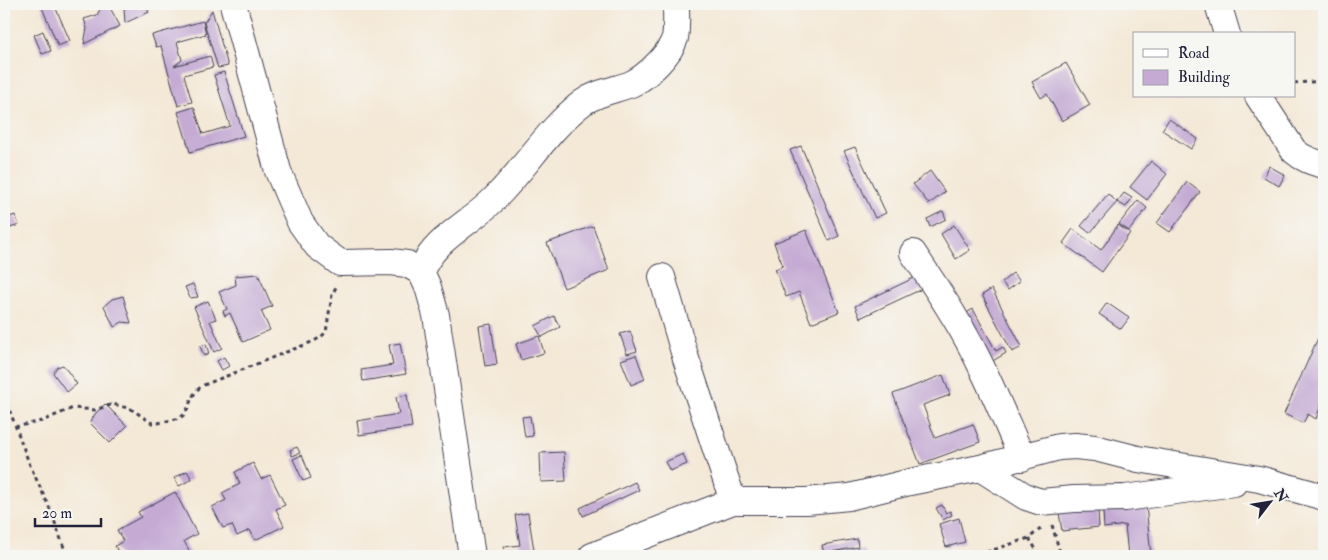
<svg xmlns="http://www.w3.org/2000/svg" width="1328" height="560" font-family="'IM FELL Double Pica',serif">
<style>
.building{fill:#c5abd4}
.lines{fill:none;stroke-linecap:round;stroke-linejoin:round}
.minor-casing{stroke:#424052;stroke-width:28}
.path{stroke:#424052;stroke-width:3;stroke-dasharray:4 4;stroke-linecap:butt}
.minor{stroke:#fff;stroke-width:26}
</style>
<rect width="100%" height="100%" fill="#f6f6f2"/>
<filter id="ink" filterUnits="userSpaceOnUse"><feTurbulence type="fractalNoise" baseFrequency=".02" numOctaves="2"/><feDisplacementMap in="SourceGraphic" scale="10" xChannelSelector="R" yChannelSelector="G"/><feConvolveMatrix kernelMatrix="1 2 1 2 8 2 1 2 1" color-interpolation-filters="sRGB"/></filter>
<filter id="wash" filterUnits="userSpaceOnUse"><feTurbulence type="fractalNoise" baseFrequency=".0096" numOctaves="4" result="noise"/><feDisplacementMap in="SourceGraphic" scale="20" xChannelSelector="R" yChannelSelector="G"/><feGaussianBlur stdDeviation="1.12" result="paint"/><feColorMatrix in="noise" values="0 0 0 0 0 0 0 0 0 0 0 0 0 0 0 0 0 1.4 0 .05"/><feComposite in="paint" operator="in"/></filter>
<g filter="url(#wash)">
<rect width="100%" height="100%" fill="#f4e8d6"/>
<g id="blocks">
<path class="building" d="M44,4H54L70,41L58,46L41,5Z
M103,4H108L120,26L84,44L87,28L84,19L97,15Z
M135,4H145L149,12L125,23L124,9Z
M212,10L228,66L218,68L204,23Z
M203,21L206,34L177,42L182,60L174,66L210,56L213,67L184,75L192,102L178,106L161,46L156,47L152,35Z
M43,31L51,51L42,54L34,35Z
M1066,63L1090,105L1062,121L1047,94L1041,98L1032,82Z
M224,72L244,136L190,152L178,112L194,107L203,134L230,126L214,75Z
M1169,119L1198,139L1191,149L1162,130Z
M801,146L839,236L829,241L790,150Z
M855,147L886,213L875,218L844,151Z
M1151,161L1167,174L1147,200L1130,187Z
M1269,166L1285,175L1279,186L1264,177Z
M930,171L945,192L929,204L913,184Z
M1187,182L1200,192L1170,232L1157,223Z
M1124,193L1132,198L1126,207L1117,202L1090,233L1081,226L1108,194L1117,202Z
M1138,200L1147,208L1129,231L1119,224Z
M943,211L946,219L930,227L927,219Z
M15,215L19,225L7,229L4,219Z
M954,225L970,250L956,259L941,234Z
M1118,225L1130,233L1102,272L1063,243L1073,229L1101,250Z
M593,226L609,270L564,288L547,243Z
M806,230L839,312L811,323L799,292L786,297L775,269L783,266L774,243Z
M1013,273L1020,281L1008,290L1002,282Z
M258,274L272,306L261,311L270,330L243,342L230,313L225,316L223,311L227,309L219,292L236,285L235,276Z
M918,276L924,288L860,318L855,306Z
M193,284L198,297L190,298L185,287Z
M992,289L1022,347L1012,352L982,295Z
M123,296L131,323L122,322L114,327L104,306L112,299Z
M208,301L216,319L210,321L222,348L214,352L194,307Z
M1107,303L1129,318L1121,329L1099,314Z
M973,309L996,351L1003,347L1006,353L991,362L965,314Z
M554,316L560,327L542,337L535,326Z
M491,324L497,364L485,366L479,326Z
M630,331L637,351L627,354L620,334Z
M539,336L544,353L521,360L516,344Z
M1318,338L1324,341V396L1316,419L1308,414L1303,423L1284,414Z
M400,343L406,374L363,381L361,370L393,365L389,345Z
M206,344L209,354L204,356L200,346Z
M636,355L645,379L631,385L621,360Z
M224,357L229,366L222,370L217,361Z
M63,365L77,384L67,392L53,373L57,367Z
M943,375L950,395L923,405L935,438L973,424L980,442L920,464L893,394Z
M407,395L412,427L359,435L357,421L399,414L396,397Z
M105,404L127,426L110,443L90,423L95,414Z
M530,416L533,436L525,437L522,417Z
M297,447L300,453L292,456L290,450Z
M564,452L566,481L541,482L540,453Z
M683,454L687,464L670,471L665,462Z
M302,455L311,478L303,481L293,459Z
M253,463L261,479L270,475L285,505L276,509L284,526L255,540L250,530L237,536L232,525L223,528L212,507L226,500L222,493L240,484L235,472Z
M187,471L192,479L179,486L174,478Z
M635,482L639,490L583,516L580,508Z
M175,492L197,534L184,541L192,556H121L115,546L123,541L117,530L141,517L138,512Z
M942,505L946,513L950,511L952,515L943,520L936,508Z
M1146,505L1151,556H1128L1125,525L1104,528L1103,511Z
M1098,509L1099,527L1062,531L1059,513Z
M528,513L534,550L523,551L522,556H505L504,547L520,545L515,515Z
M959,518L965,542L946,547L939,524Z
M857,539L858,547L826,553L864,550V556H809V555L824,554L822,545Z"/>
</g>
</g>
<g filter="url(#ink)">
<use href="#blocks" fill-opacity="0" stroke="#424052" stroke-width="1"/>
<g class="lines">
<defs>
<path id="minor" d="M233,4L278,171L300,222L317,246L340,263L391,262L407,264L421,272L428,287L436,315L472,556
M1218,4L1227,34
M1258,96L1294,151C1303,159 1312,162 1324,165
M913,253C927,274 942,296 955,318C982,362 1001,410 1022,458
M421,272C432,241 467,225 490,203C523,172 546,131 582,103C597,92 615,90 631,84C647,77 670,54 675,38C677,29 676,14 676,4
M662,277L686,359L733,501
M980,468L1015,490L1026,497L1041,502L1074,499L1125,498L1234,483
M592,556L733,501H807L849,497L910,482L980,468L1059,447L1075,446L1095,448L1138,459L1259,479L1324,497"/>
</defs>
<use href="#minor" class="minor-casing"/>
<path class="path" d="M1294,83L1324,81
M4,395L29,463L50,509L67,556
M15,427L42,421L73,408L95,410L113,404L131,409L152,423H158L180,418C189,412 189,401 195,393C197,389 201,387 204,385L314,341L321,337L326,332L332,295L337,285
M1052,525L1061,556
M1029,538L1040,556
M971,556L987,552L1029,538L1043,527"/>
<use href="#minor" class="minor"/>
</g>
</g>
<rect width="1328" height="560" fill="none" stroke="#f6f6f2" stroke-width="20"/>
<rect x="1133" y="32" width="162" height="65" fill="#f6f6f2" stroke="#a1a1a9"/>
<rect x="1143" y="49" width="25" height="8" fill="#ffffff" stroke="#a1a1a9"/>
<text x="1178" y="58" font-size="15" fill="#22223b">Road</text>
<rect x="1143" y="70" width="25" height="15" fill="#c5abd4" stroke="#a1a1a9"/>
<text x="1178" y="82" font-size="15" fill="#22223b">Building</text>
<g transform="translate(1270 502) rotate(59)" stroke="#f6f6f2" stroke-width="4" paint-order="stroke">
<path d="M0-4L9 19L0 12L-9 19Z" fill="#22223b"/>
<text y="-8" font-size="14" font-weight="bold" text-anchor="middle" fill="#22223b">N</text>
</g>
<path d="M35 518v8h66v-8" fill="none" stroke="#22223b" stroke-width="2.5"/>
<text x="42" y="518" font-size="15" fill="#22223b" stroke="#f6f6f2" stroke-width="4" paint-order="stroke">20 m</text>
</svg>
